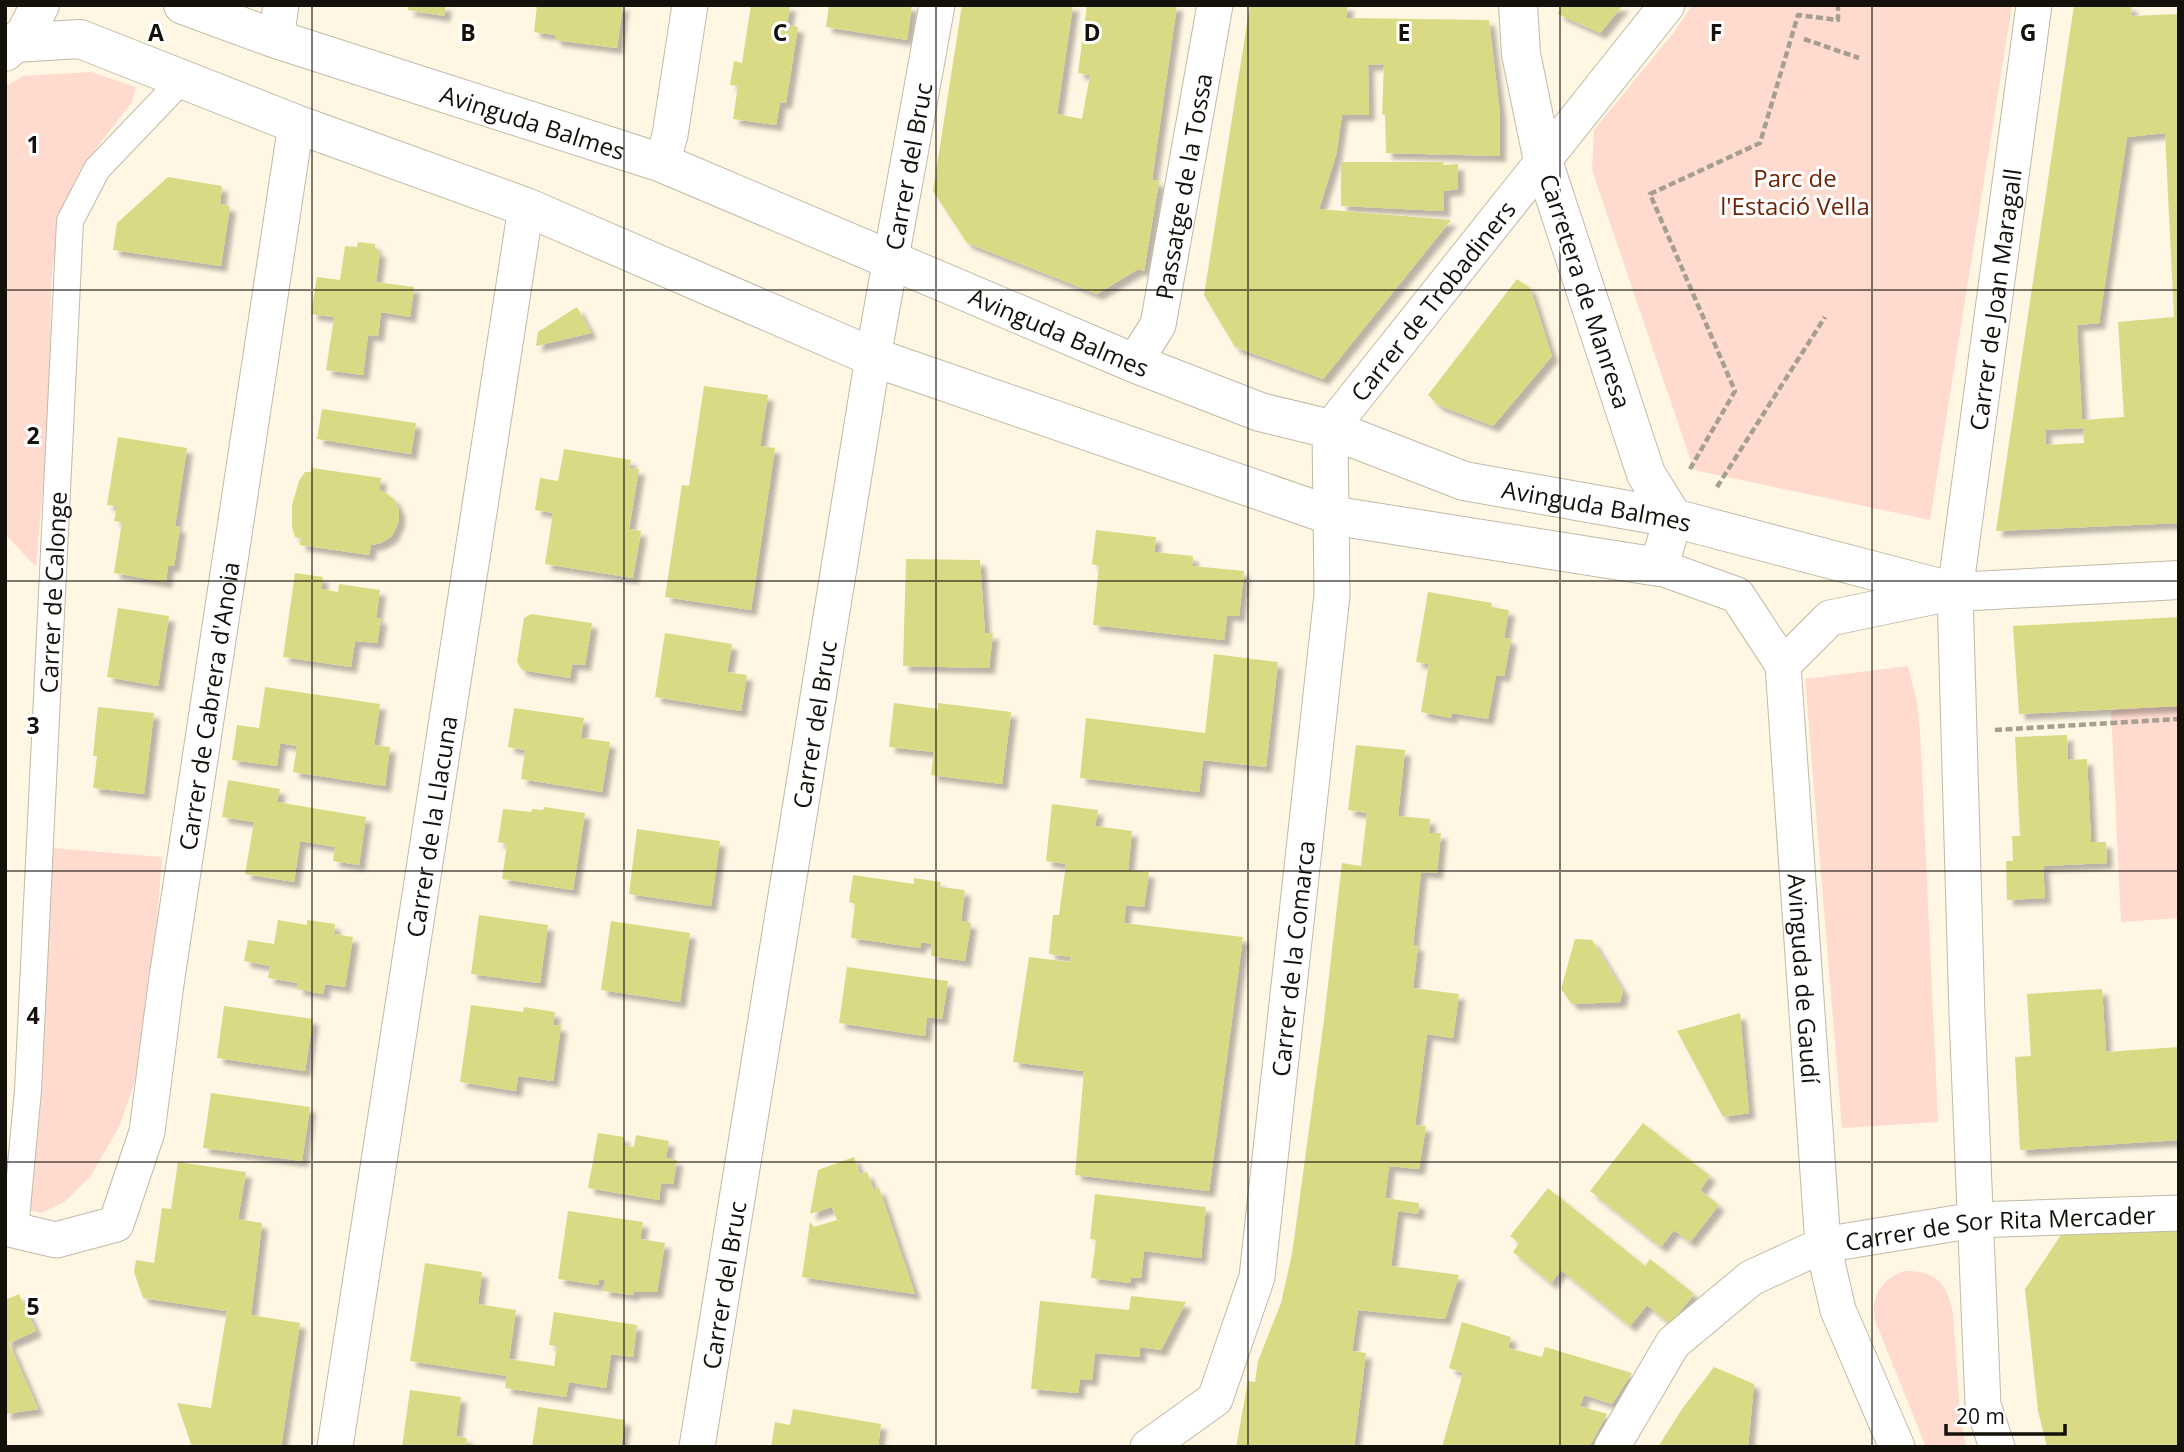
<svg xmlns="http://www.w3.org/2000/svg" width="2184" height="1452" font-family="'Open Sans',sans-serif">
<style>
.green{fill:#fedbce}
.building{fill:#dbda84;fill-rule:evenodd;filter:url(#shadow)}
.lines{fill:none;stroke-linecap:round;stroke-linejoin:round}
.pedestrian-casing{stroke:#c2baa8;stroke-width:28}
.minor-casing{stroke:#c2baa8;stroke-width:37}
.tertiary-casing{stroke:#c2baa8;stroke-width:40}
.path{stroke:#a69f91;stroke-width:4.5;stroke-dasharray:7 3.5;stroke-linecap:butt}
.pedestrian{stroke:#fff;stroke-width:26}
.minor{stroke:#fff;stroke-width:35}
.tertiary{stroke:#fff;stroke-width:38}
.grid{fill:none;stroke:#14110b;stroke-width:2;stroke-opacity:0.55}
.labels{text-anchor:middle;dominant-baseline:central;stroke-width:6;stroke-linejoin:round;paint-order:stroke}
.street-label{font-size:24px;fill:#14110b;stroke:#fff}
.park-label{font-size:24px;fill:#6e2504;stroke:#fff}
.grid-label{font-size:23px;text-anchor:middle;font-weight:bold;fill:#14110b;stroke:#fff;stroke-width:6;stroke-linejoin:round;paint-order:stroke}
</style>
<defs>
<filter id="shadow"><feDropShadow dx="6" dy="6" stdDeviation="2" flood-color="#0004"/></filter>
</defs>
<rect width="100%" height="100%" fill="#fff6e3"/>
<path class="green" d="M1692,5H2012L1930,520L1694,470L1592,170L1594,130L1674,32Z
M91,72L136,87L132,102L81,168L60,213L51,281L49,417L36,567L5,534V87L23,76Z
M1908,666L1917,702L1920,731L1938,1122L1842,1128L1805,679Z
M2179,706V918L2121,922L2111,710Z
M27,846L162,857L147,1046L120,1125L90,1177L64,1202L41,1213L5,1204V1156L13,1150Z
M1905,1271C1936,1271 1947,1283 1953,1313L1960,1414L1966,1447H1926L1876,1323C1869,1299 1881,1278 1905,1271Z"/>
<path class="building" d="M409,5H446L444,16L408,10Z
M537,5H623L617,48L555,40V35L534,32Z
M751,5H790L787,25L798,27L786,103L780,102L776,125L733,119L738,86L730,85L734,61L742,63Z
M829,5H912L907,40L826,27Z
M962,5H1073L1057,114L1082,119L1090,75L1078,73L1087,5H1177L1152,180L1159,181L1144,271L1138,269L1097,294L967,243L933,191Z
M1250,5H1348L1346,18L1489,20L1500,114V156L1386,153L1385,115L1382,114L1384,64L1368,65L1369,115H1342L1336,155L1319,209L1451,220L1323,379L1235,347L1204,295Z
M1561,5H1623L1600,33L1558,14Z
M2074,5H2131L2132,16L2179,14V523L1996,531ZM2165,133L2174,317L2118,322L2124,417L2082,420L2077,325L2099,323L2127,137ZM2083,428L2084,443L2046,445L2045,430Z
M1341,162H1444L1443,165L1458,164V189L1444,191V211L1341,206Z
M168,177L222,186L220,204L230,206L221,266L113,250L117,223Z
M358,242L375,244V250L380,251L376,282L414,287L410,317L381,312L378,336L368,335L363,375L326,370L334,317L311,314L317,277L340,280L345,246L357,247Z
M1517,279L1530,288L1552,356L1493,426L1438,405L1428,395Z
M577,307L591,333L536,346L538,332Z
M704,386L768,395L760,446L775,448L751,610L665,597L682,485L689,486Z
M322,409L416,423L411,454L317,439Z
M118,437L187,448L175,526L180,527L174,566H168L166,582L114,573L122,522L114,521L117,506L107,505Z
M564,449L631,460L629,468L639,469L629,529L641,531L633,578L545,564L553,513L535,510L540,478L558,481Z
M312,468L381,478L379,489L394,499L399,510V521L392,536L381,543L371,545L369,555L300,545L301,538L295,537L292,527V505L299,481L305,472H311Z
M1096,530L1156,537L1154,552L1193,556L1192,566L1244,571L1239,616L1227,615L1224,640L1093,625L1099,566L1092,564Z
M906,559L980,560L985,634L993,633L989,668L903,666Z
M295,573L323,577L321,589L338,592L339,584L380,590L376,618L381,619L377,643L355,641L351,667L283,657Z
M1428,592L1492,603L1491,607L1509,610L1504,638L1511,639L1504,676L1496,675L1488,719L1452,713L1451,718L1421,712L1429,664L1416,662Z
M118,608L169,616L158,686L107,677Z
M531,614L592,623L585,665L572,664L570,678L522,670L517,662L524,618Z
M2179,617V706L2019,714L2013,626Z
M665,633L732,644L727,672L747,675L741,711L655,697Z
M1214,654L1278,662L1266,767L1203,760L1199,792L1080,778L1086,718L1205,733Z
M265,687L380,704L374,745L390,747L385,786L293,772L297,746L280,743L277,766L232,760L237,725L259,728Z
M894,703L938,709V703L1011,712L1002,784L931,775L934,752L889,747Z
M98,707L154,713L144,794L93,788L97,756H93Z
M514,708L584,718L581,738L610,742L602,792L521,779L525,750L508,747Z
M2067,735L2068,760L2087,759L2091,842H2106L2107,863L2043,866L2045,898L2007,900L2006,861H2013L2012,836H2020L2015,737Z
M1356,745L1405,750L1398,816L1430,819L1429,833H1441L1437,873L1421,872L1413,945H1418L1413,988L1459,994L1453,1038L1427,1034L1415,1125L1426,1126L1419,1169L1389,1166L1385,1198L1419,1203L1418,1214L1398,1211L1391,1266L1459,1275L1445,1319L1358,1310L1352,1351L1366,1353L1354,1447H1236L1248,1381L1255,1382L1258,1361L1281,1303L1292,1254L1324,1020L1342,863L1361,866L1367,813L1348,810Z
M228,780L280,789L277,802L366,817L359,865L333,861L335,847L300,841L294,882L245,874L254,822L222,817Z
M1052,804L1098,810L1095,826L1132,831L1128,870L1149,872L1144,907L1126,905L1124,923L1243,937L1209,1191L1075,1175L1084,1071L1013,1062L1029,957L1070,962L1071,957L1049,954L1053,915H1059L1066,864L1046,861Z
M544,807L585,813L573,890L502,879L507,844L498,842L503,809L531,812L532,809L543,810Z
M637,829L720,841L711,906L629,894Z
M853,875L914,884V878L941,882L940,887L965,890L961,921L971,923L965,961L931,956L932,944L921,942L920,948L851,938L855,904L849,902Z
M479,915L548,925L540,983L471,974Z
M278,920L307,925V920L335,924L334,934L353,937L345,987L325,984L323,994L297,989L298,983L268,978L270,966L244,961L248,940L274,944Z
M611,921L690,933L680,1002L601,990Z
M1575,939L1592,940L1623,991L1620,1002L1572,1004L1561,989Z
M847,967L948,981L942,1019L927,1017L925,1036L839,1023Z
M2102,989L2106,1052L2179,1047V1140L2020,1150L2015,1057L2031,1056L2027,994Z
M471,1005L523,1012L524,1007L555,1012L553,1025L561,1026L553,1081L518,1076L516,1091L460,1082Z
M224,1006L313,1019L305,1071L217,1058Z
M1740,1013L1749,1113L1723,1117L1677,1031Z
M211,1093L310,1107L302,1161L203,1148Z
M1643,1123L1710,1176L1700,1190L1719,1205L1690,1242L1674,1230L1661,1247L1590,1191Z
M598,1133L624,1137L623,1145L634,1147L636,1135L669,1141L666,1158L677,1160L673,1184L661,1183L659,1200L588,1188Z
M854,1157L860,1174L867,1172L874,1190L879,1188L915,1294L802,1277L810,1222L814,1227L837,1220L832,1207L810,1214L818,1170Z
M178,1162L246,1172L238,1219L262,1223L251,1315L300,1323L281,1447H192L177,1403L211,1408L227,1311L143,1298L134,1272L136,1260L154,1263L162,1208L171,1209Z
M1548,1188L1645,1266L1650,1259L1694,1294L1670,1324L1647,1305L1630,1326L1561,1270L1551,1283L1513,1252L1519,1243L1510,1236Z
M1095,1194L1206,1207L1201,1258L1144,1251L1141,1278L1131,1277L1130,1283L1091,1278L1096,1240L1090,1239Z
M568,1211L643,1222L640,1239L665,1243L657,1292H634L633,1295L603,1291L605,1280H599L598,1285L558,1279Z
M2179,1231V1447H2047L2038,1411L2025,1289L2061,1235Z
M425,1263L482,1272L478,1304L516,1310L509,1359L554,1366L557,1346L549,1345L554,1312L637,1325L633,1357L611,1354L606,1388L569,1382L566,1397L505,1388L507,1376L410,1361Z
M19,1294L36,1331L9,1343L38,1409L5,1414V1300Z
M1131,1296L1186,1302L1161,1350L1140,1347V1357L1095,1353L1092,1380L1080,1379L1078,1393L1031,1389L1040,1301L1129,1310Z
M1462,1322L1511,1337L1508,1348L1542,1357L1545,1347L1632,1373L1612,1404L1584,1395L1580,1406L1607,1414L1589,1447H1442L1463,1373L1449,1368Z
M1714,1367L1754,1384L1748,1447H1658L1682,1409Z
M410,1390L461,1397L456,1436L467,1438L466,1447H402Z
M538,1407L625,1420L621,1447H532Z
M793,1409L881,1424L878,1447H771L775,1422L790,1425Z"/>
<g class="lines">
<defs>
<g id="pedestrian">
<path id="s1" d="M15,1230L28,1090L70,221L97,169L183,79"/>
</g>
<g id="minor">
<path d="M276,39L281,5"/>
<path d="M662,163L670,135L690,5"/>
<path id="s2" d="M1134,363L1158,325L1215,5"/>
<path id="s3" d="M1659,567L1737,595L1783,665L1823,1245L1838,1310L1897,1447"/>
<path d="M1783,665L1830,618L1955,592"/>
<path id="s4" d="M5,1228L56,1240L116,1224L147,1132L166,984L296,124"/>
<path id="s5" d="M335,1447L526,207"/>
<path id="s6" d="M697,1447L873,357L937,5"/>
<path id="s7" d="M1148,1447L1215,1399L1257,1277L1332,595L1330,429L1667,5"/>
<path id="s8" d="M1612,1447L1673,1343L1751,1278L1823,1245L1975,1220L2179,1213"/>
<path id="s9" d="M1997,1447L1983,1405L1967,1015L1955,592L2034,5"/>
</g>
<g id="tertiary">
<path id="s10" d="M183,5L276,39L662,163L1134,363L1260,412L1330,429L1464,481L1673,518L1955,592L2179,580"/>
<path d="M15,43L80,39L296,124L526,207L873,357L1330,515L1659,567L1673,518L1646,474L1543,161L1521,54L1518,5"/>
<path d="M5,52L25,34L40,5"/>
</g>
</defs>
<use href="#pedestrian" class="pedestrian-casing"/>
<use href="#minor" class="minor-casing"/>
<use href="#tertiary" class="tertiary-casing"/>
<path class="path" d="M1804,39L1859,58
M1690,469L1735,391L1650,194L1760,143L1798,15L1838,20V5
M1717,487L1825,317
M1995,730L2179,719"/>
<use href="#pedestrian" class="pedestrian"/>
<use href="#minor" class="minor"/>
<use href="#tertiary" class="tertiary"/>
</g>
<path class="grid" d="M312,5V1447M624,5V1447M936,5V1447M1248,5V1447M1560,5V1447M1872,5V1447M5,290H2179M5,581H2179M5,871H2179M5,1162H2179"/>
<g class="labels">
<g class="street-label">
<text stroke="none"><textPath href="#s10" startOffset="369">Avinguda Balmes</textPath></text>
<text stroke="none"><textPath href="#s6" startOffset="1298">Carrer del Bruc</textPath></text>
<text stroke="none"><textPath href="#s2" startOffset="186">Passatge de la Tossa</textPath></text>
<text transform="translate(1586 291) rotate(72)">Carretera de Manresa</text>
<text stroke="none"><textPath href="#s7" startOffset="1228">Carrer de Trobadiners</textPath></text>
<text stroke="none"><textPath href="#s9" startOffset="1153">Carrer de Joan Maragall</textPath></text>
<text stroke="none"><textPath href="#s10" startOffset="936">Avinguda Balmes</textPath></text>
<text stroke="none"><textPath href="#s10" startOffset="1503">Avinguda Balmes</textPath></text>
<text stroke="none"><textPath href="#s1" startOffset="639">Carrer de Calonge</textPath></text>
<text stroke="none"><textPath href="#s4" startOffset="642">Carrer de Cabrera d'Anoia</textPath></text>
<text stroke="none"><textPath href="#s6" startOffset="732">Carrer del Bruc</textPath></text>
<text stroke="none"><textPath href="#s5" startOffset="628">Carrer de la Llacuna</textPath></text>
<text stroke="none"><textPath href="#s7" startOffset="532">Carrer de la Comarca</textPath></text>
<text stroke="none"><textPath href="#s3" startOffset="481">Avinguda de Gaudí</textPath></text>
<text stroke="none"><textPath href="#s8" startOffset="480">Carrer de Sor Rita Mercader</textPath></text>
<text stroke="none"><textPath href="#s6" startOffset="164">Carrer del Bruc</textPath></text>
</g>
<g class="park-label">
<text x="1795" y="177">Parc de<tspan x="1795" dy="28">l'Estació Vella</tspan></text>
</g>
</g>
<g class="grid-label">
<text x="156" y="41">A</text>
<text x="468" y="41">B</text>
<text x="780" y="41">C</text>
<text x="1092" y="41">D</text>
<text x="1404" y="41">E</text>
<text x="1716" y="41">F</text>
<text x="2028" y="41">G</text>
<text x="33" y="153">1</text>
<text x="33" y="444">2</text>
<text x="33" y="734">3</text>
<text x="33" y="1024">4</text>
<text x="33" y="1315">5</text>
</g>
<rect width="2184" height="1452" fill="none" stroke="#14110b" stroke-width="14"/>
<path d="M1946 1424v10h119v-10" fill="none" stroke="#14110b" stroke-width="3.5"/>
<text x="1956" y="1424" font-size="21" fill="#14110b" stroke="#ffffff" stroke-width="5" paint-order="stroke">20 m</text>
</svg>
